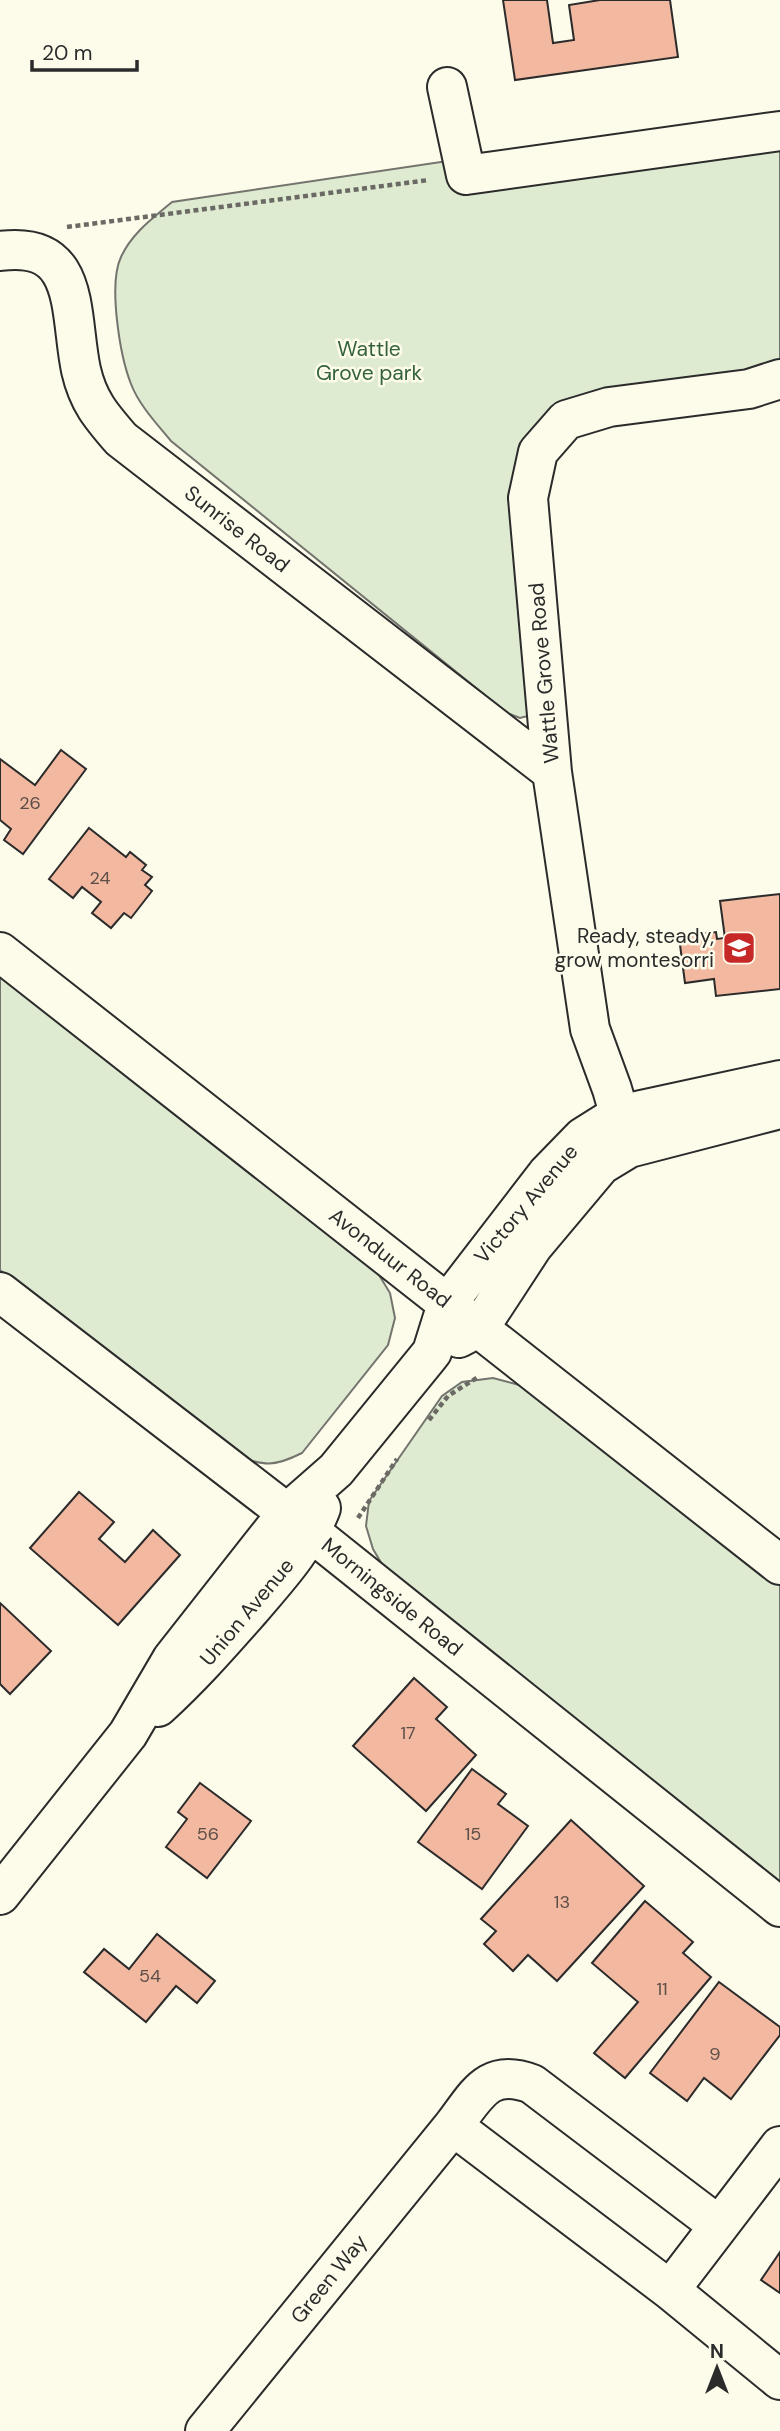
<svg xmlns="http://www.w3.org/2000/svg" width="780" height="2431" font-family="'DM Sans',sans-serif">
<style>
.green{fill:#deebd1;stroke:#74746e;stroke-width:2}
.building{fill:#f2b8a0;stroke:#2b2b2b;stroke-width:2}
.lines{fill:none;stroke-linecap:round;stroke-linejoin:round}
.minor-casing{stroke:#2b2b2b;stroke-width:42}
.path{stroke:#6a6964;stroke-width:4.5;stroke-dasharray:5 3.5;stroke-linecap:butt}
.minor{stroke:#fdfbea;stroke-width:38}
.labels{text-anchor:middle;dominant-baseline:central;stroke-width:5;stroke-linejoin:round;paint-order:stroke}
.number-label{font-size:18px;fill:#5d4e48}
.park-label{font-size:21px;fill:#34623c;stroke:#fdfbea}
.street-label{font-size:21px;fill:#2b2b2b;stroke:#fdfbea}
.poi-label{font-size:21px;fill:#2b2b2b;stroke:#fdfbea;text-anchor:end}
</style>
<rect width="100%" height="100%" fill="#fdfbea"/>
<path class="green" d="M724,120L780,141V363L738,378L626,385L592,395L543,427L532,715L520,718L507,713L171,441C157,424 139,405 131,384C120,356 108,284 121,257C132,233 152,219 172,202Z
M0,973L376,1270L390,1293L395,1318L388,1345L302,1453C274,1467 265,1466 236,1456L0,1270Z
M493,1378L523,1386L780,1585V1885L389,1576L373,1549L366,1526L369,1501L442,1396L462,1382Z"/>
<path class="building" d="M503,0H547L553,43L574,40L569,5L600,0H670L678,57L515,80Z
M61,750L86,769L23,854L4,840L11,829L0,820V759L35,785Z
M89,828L126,857L130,852L146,865L142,870L152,877L145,885L152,891L131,918L124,913L111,928L92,913L101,902L82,887L73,898L49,879Z
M780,894V989L716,996L714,979L685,983L679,937L716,932L717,939L725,938L720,901Z
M79,1492L114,1522L99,1539L125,1562L153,1530L180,1555L118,1625L30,1548Z
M0,1603L51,1651L10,1694L0,1684Z
M414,1678L447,1707L436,1719L476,1755L426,1811L353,1746Z
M472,1769L506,1794L498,1804L528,1826L482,1889L418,1842Z
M200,1783L251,1821L207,1878L166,1847L187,1819L178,1812Z
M571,1820L644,1886L557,1981L528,1955L513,1971L484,1944L496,1931L481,1919Z
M645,1901L693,1942L683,1953L711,1977L625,2078L594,2053L638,2002L592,1963Z
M157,1934L215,1981L197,2003L176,1986L146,2022L84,1972L104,1949L129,1969Z
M719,1982L780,2027V2035L731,2099L704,2078L687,2101L650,2073Z
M780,2252V2293L761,2280Z"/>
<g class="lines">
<defs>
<path id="minor" d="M447,87L466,175L780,131
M0,251C82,240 69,314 81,370C88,401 101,416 121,439L552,772
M0,952L780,1565
M629,1148L612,1089L590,1029L552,772L528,498L538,452L566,420L609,407L749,389L780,379
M0,1292L287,1513L780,1907
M459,1338L480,1327L533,1246L601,1165L629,1148L780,1109
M158,1707C193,1675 220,1644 251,1609C279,1576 305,1549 321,1508
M0,1895L128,1734L172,1659L260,1547L287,1513L336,1470L428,1357L432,1352L447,1304L547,1174L583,1137L618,1115L780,1080
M453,2126C477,2095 488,2067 532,2084L718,2225
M670,2290L780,2146
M205,2431L453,2126L670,2290L780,2380"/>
</defs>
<use href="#minor" class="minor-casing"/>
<path class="path" d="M67,227L429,180
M429,1420L448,1396L478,1377
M358,1518L397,1459"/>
<use href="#minor" class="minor"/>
</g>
<defs>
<symbol id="school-square" viewBox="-11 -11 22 22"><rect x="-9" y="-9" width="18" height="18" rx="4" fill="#c62828" stroke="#fdfbea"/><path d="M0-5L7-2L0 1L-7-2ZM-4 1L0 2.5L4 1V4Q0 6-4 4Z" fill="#fff"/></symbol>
</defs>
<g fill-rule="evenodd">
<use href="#school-square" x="720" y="929" width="38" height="38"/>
</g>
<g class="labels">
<g class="number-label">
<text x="30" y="803">26</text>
<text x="100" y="878">24</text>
<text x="408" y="1733">17</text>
<text x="208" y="1834">56</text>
<text x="473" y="1834">15</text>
<text x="562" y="1902">13</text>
<text x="150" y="1976">54</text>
<text x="662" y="1989">11</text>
<text x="715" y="2054">9</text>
</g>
<g class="park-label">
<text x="369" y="349">Wattle<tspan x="369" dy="24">Grove park</tspan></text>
</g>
<g class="street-label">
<text transform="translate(237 529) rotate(38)">Sunrise Road</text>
<text transform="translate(544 673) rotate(-95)">Wattle Grove Road</text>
<text transform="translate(526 1204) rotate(-50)">Victory Avenue</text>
<text transform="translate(390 1258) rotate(38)">Avonduur Road</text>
<text transform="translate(392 1597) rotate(39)">Morningside Road</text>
<text transform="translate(247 1612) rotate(-50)">Union Avenue</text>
<text transform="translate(329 2279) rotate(-51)">Green Way</text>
</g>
<g class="poi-label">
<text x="714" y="936">Ready, steady,<tspan x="714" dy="24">grow montesorri</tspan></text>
</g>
</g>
<g transform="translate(717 2368)" stroke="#fdfbea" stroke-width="5" paint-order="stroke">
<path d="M0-5L12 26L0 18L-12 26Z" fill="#2b2b2b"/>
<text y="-10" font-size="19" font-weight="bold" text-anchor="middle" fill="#2b2b2b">N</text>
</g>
<path d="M32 60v10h105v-10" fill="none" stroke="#2b2b2b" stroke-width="3.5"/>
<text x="42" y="60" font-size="21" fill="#2b2b2b" stroke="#fdfbea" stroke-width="5" paint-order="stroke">20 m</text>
</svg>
